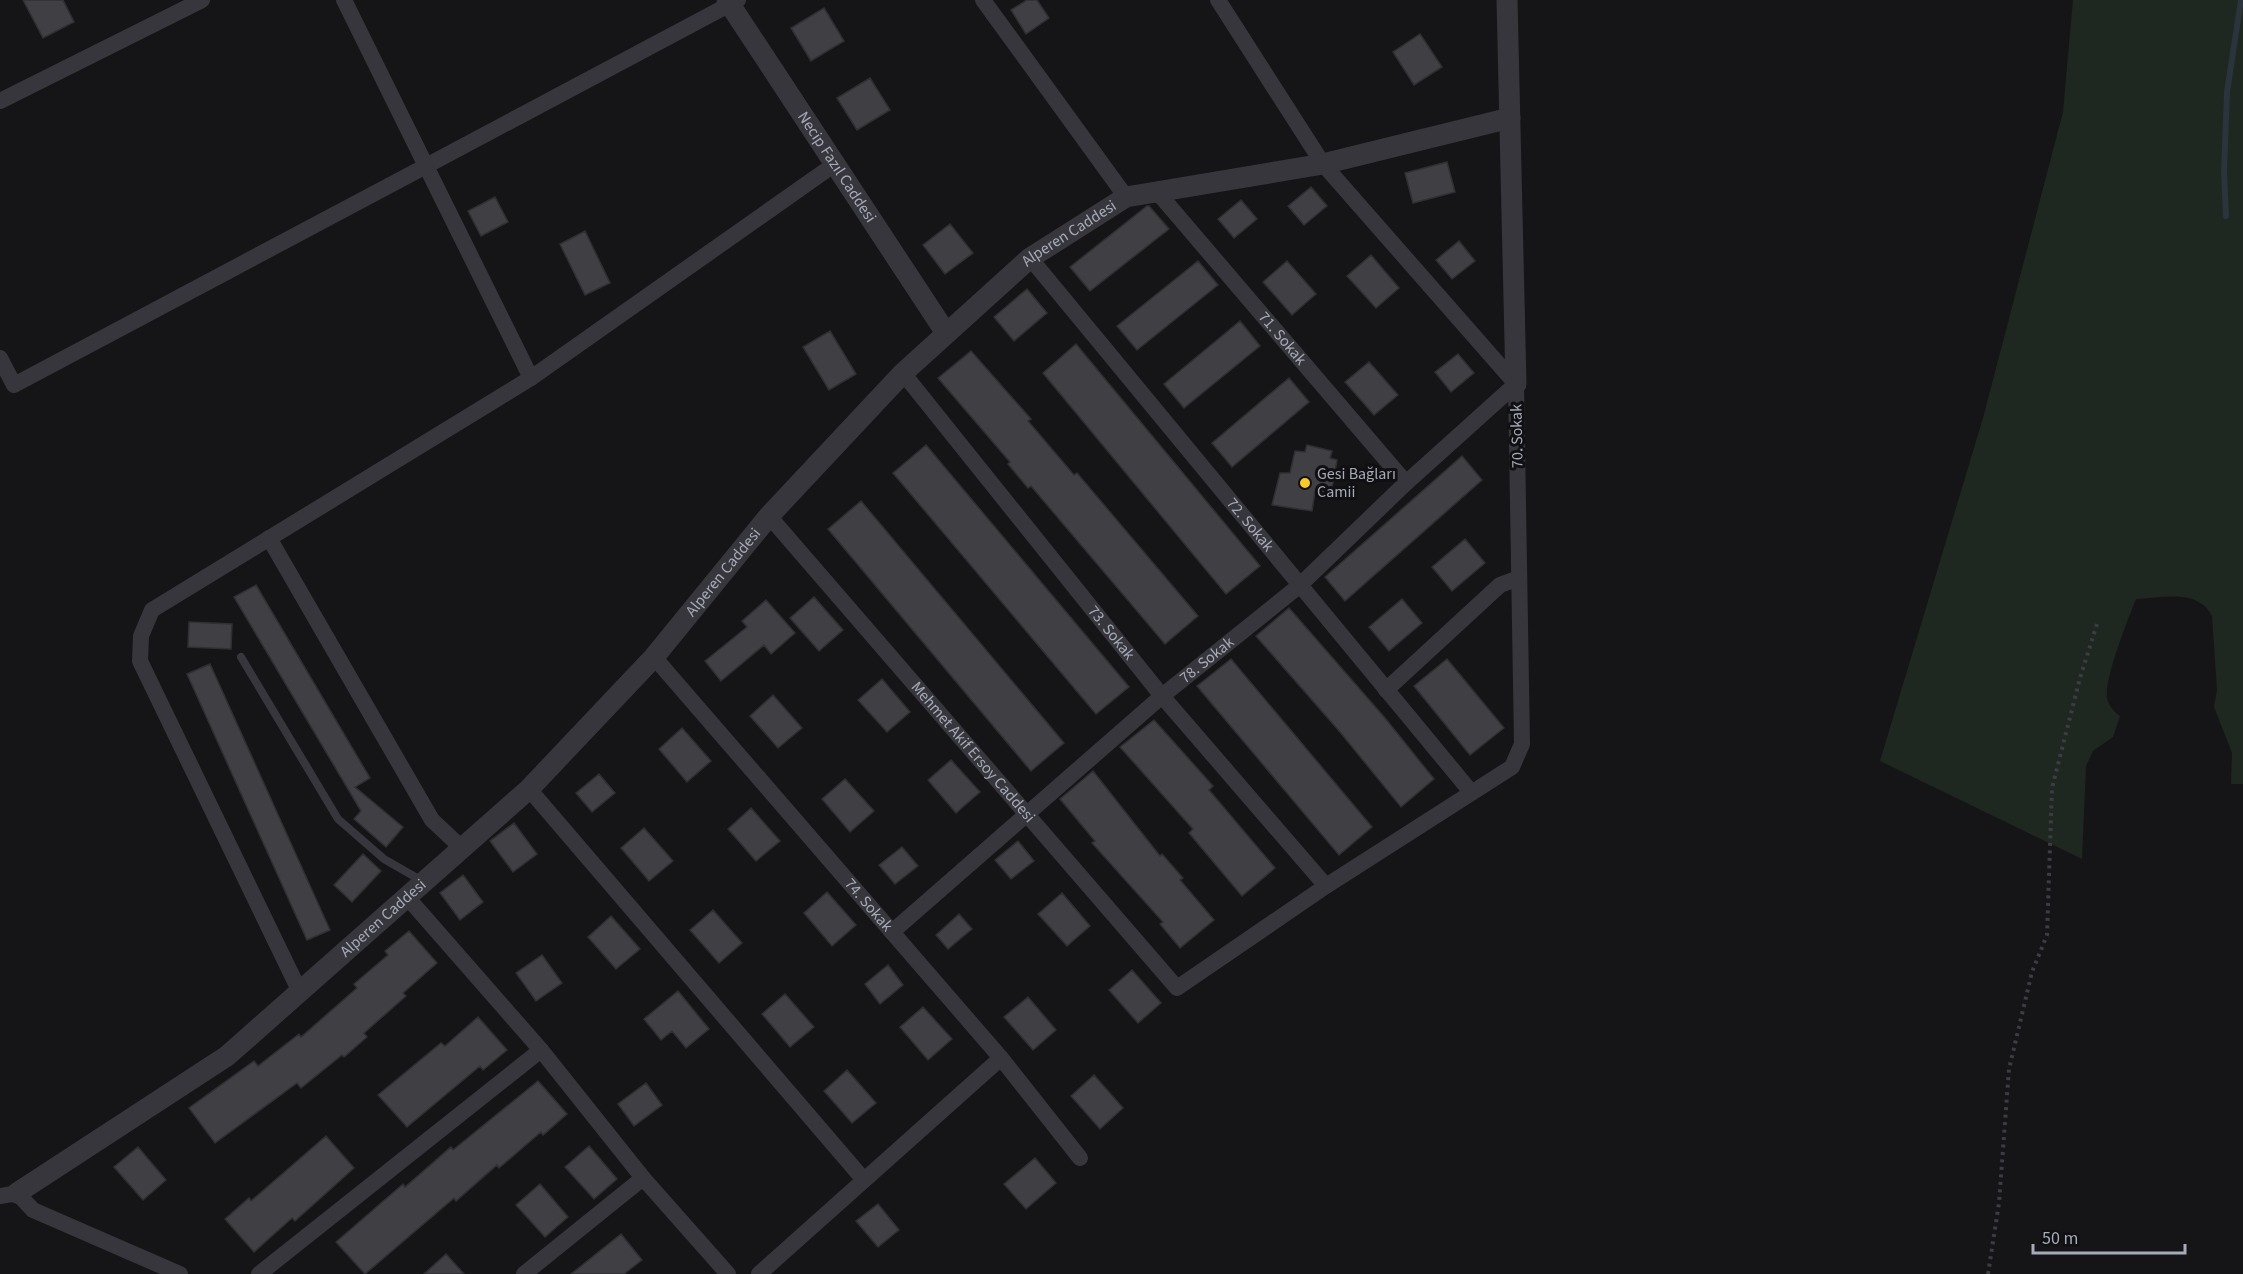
<svg xmlns="http://www.w3.org/2000/svg" width="2243" height="1274" font-family="'Source Sans 3',sans-serif">
<style>
.green{fill:#1f2721}
.lines{fill:none;stroke-linecap:round;stroke-linejoin:round}
.stream{stroke:#2b333c;stroke-width:6}
.building{fill:#403f44;stroke:#302f33;stroke-width:1.5}
.path{stroke:#3c3d44;stroke-width:4;stroke-dasharray:3 4.5;stroke-linecap:butt}
.service{stroke:#36363c;stroke-width:8}
.minor{stroke:#36363c;stroke-width:16}
.tertiary{stroke:#36363c;stroke-width:21}
.poi-dot{fill:#fac92b;stroke:#101012;stroke-width:2}
.labels{text-anchor:middle;dominant-baseline:central;stroke-width:6;stroke-linejoin:round;paint-order:stroke}
.street-label{font-size:16px;fill:#a7aab8;stroke:#101012}
.poi-label{font-size:16px;fill:#a7aab8;stroke:#101012;text-anchor:start}
</style>
<rect width="100%" height="100%" fill="#151517"/>
<path class="green" d="M2073,0H2243V784H2231L2232,753L2214,707L2217,690L2212,616C2198,588 2162,598 2136,599C2128,619 2104,679 2107,698C2109,706 2114,712 2120,716L2113,737L2093,751L2086,766L2082,859L1880,761L1983,418L2063,112Z"/>
<g class="lines">
<path class="stream" d="M2226,216L2224,172L2227,92L2241,0"/>
</g>
<path class="building" d="M23,0H63L74,22L43,38Z
M1027,0H1037L1049,18L1026,34L1011,10Z
M824,8L844,41L811,61L791,28Z
M1420,34L1442,67L1414,85L1393,52Z
M870,78L890,110L857,130L837,98Z
M1447,162L1455,192L1413,203L1405,173Z
M1311,187L1327,206L1304,225L1288,206Z
M495,197L508,222L481,236L468,211Z
M1241,200L1257,219L1234,238L1218,219Z
M1147,206H1149L1169,229L1090,291L1070,267Z
M950,224L973,253L945,274L923,245Z
M585,231L610,283L585,295L560,244Z
M1459,241L1475,261L1452,279L1436,260Z
M1371,255L1399,288L1376,308L1347,276Z
M1198,261L1218,285L1137,350L1117,326Z
M1287,261L1316,294L1292,315L1263,282Z
M1027,289L1047,313L1014,341L994,317Z
M1240,321L1260,346L1184,408L1164,384Z
M830,331L856,374L829,390L803,347Z
M1076,344L1260,566L1226,594L1043,373Z
M971,351L1031,419L1028,421L1074,475L1077,473L1198,616L1165,644L1031,486L1028,488L1008,464L1010,462L938,378Z
M1458,354L1474,373L1451,392L1435,372Z
M1369,362L1398,395L1374,415L1345,382Z
M1289,378L1309,402L1232,467L1212,443Z
M926,445L1129,687L1096,714L893,473Z
M1307,445L1332,451L1330,458L1337,460L1331,494L1315,492L1312,511L1272,505L1280,473H1290L1295,451L1305,452Z
M1462,456L1482,480L1345,601L1325,577Z
M861,501L1064,743L1031,771L828,529Z
M1465,539L1485,563L1452,591L1432,567Z
M256,585L370,778L355,787L403,827L386,847L354,819L361,811L234,597Z
M814,597L843,630L819,651L790,618Z
M1402,599L1422,623L1389,651L1369,627Z
M766,600L795,633L771,654L764,645L721,681L705,661L747,627L742,621Z
M1289,608L1385,718L1434,779L1401,807L1340,732L1256,636Z
M189,622L232,624L231,649L188,647Z
M1231,659L1372,827L1339,855L1197,686Z
M1447,659L1504,728L1470,755L1414,686Z
M210,664L330,930L307,940L187,674Z
M882,679L910,712L887,732L858,700Z
M773,695L802,728L778,748L750,716Z
M1154,720L1213,786L1209,790L1275,868L1242,896L1189,833L1193,829L1120,747Z
M682,728L711,761L687,782L659,749Z
M951,760L980,792L956,813L928,780Z
M1093,771L1160,856L1162,854L1183,878L1180,880L1214,920L1180,948L1160,924L1163,922L1092,843L1095,841L1060,799Z
M599,774L615,793L592,812L576,793Z
M845,779L874,811L850,832L822,799Z
M751,808L780,841L756,861L728,829Z
M514,823L537,854L513,872L490,841Z
M644,828L673,861L649,881L621,848Z
M1018,841L1034,861L1011,879L995,860Z
M902,847L918,866L895,884L879,865Z
M363,854L381,871L352,902L334,885Z
M463,875L483,902L460,920L440,893Z
M827,892L856,925L832,946L804,913Z
M1062,893L1090,926L1067,946L1038,914Z
M713,910L742,943L719,963L690,930Z
M959,914L972,929L948,949L936,935Z
M611,916L640,949L616,969L588,937Z
M409,931L437,963L403,993L406,996L364,1033L367,1037L344,1057L342,1055L301,1088L297,1083L215,1143L189,1108L254,1061L258,1066L299,1034L301,1037L357,988L354,984L388,955L385,951Z
M542,955L562,983L536,1001L516,973Z
M888,965L903,985L880,1004L865,984Z
M1132,970L1161,1003L1138,1023L1109,990Z
M678,991L709,1029L686,1048L672,1031L661,1040L644,1019Z
M785,994L814,1027L790,1047L762,1014Z
M1028,997L1056,1030L1033,1050L1004,1017Z
M923,1007L952,1039L928,1060L900,1027Z
M478,1017L507,1050L483,1070L480,1066L407,1127L378,1095L441,1043L445,1046Z
M847,1070L876,1103L852,1123L824,1091Z
M1094,1075L1123,1108L1100,1129L1071,1096Z
M538,1081L567,1114L543,1135L541,1132L499,1168L497,1165L456,1201L454,1198L365,1274L336,1242L403,1184L405,1187L451,1147L453,1150Z
M646,1083L662,1105L634,1126L618,1104Z
M326,1136L354,1168L295,1221L292,1218L254,1252L225,1219L249,1198L251,1201Z
M589,1146L617,1179L594,1199L565,1167Z
M138,1147L166,1180L143,1200L114,1167Z
M1035,1158L1056,1183L1026,1209L1004,1184Z
M540,1184L568,1217L545,1237L516,1205Z
M878,1204L899,1230L878,1247L856,1221Z
M621,1234L642,1260L624,1274H571Z
M446,1254L464,1274H424Z"/>
<g class="lines">
<path class="path" d="M1988,1274L1999,1203L2009,1069L2032,972L2047,935L2052,788L2080,678L2097,624"/>
<path class="service" d="M241,657L338,819L384,859L424,882"/>
<g class="minor">
<path d="M738,0L426,166L531,378L835,164"/>
<path d="M983,0L1126,197"/>
<path d="M0,101L202,0"/>
<path id="s1" d="M1159,194L1406,483"/>
<path id="s2" d="M1030,258L1471,792"/>
<path d="M0,358L14,385L426,166L344,0"/>
<path id="s3" d="M903,373L1162,696L1326,886"/>
<path id="s4" d="M769,516L1177,988L1326,886L1512,767L1522,744L1516,384L1323,164L1218,0"/>
<path d="M269,538L432,820L463,849"/>
<path id="s5" d="M654,657L1001,1058L1080,1158"/>
<path d="M1386,690L1500,585L1519,578"/>
<path d="M529,789L864,1180"/>
<path d="M407,897L541,1050L643,1178L728,1274"/>
<path id="s6" d="M892,932L1162,696L1299,586L1406,483L1516,384"/>
<path d="M300,992L140,661L141,636L152,610L531,378"/>
<path d="M0,1196L17,1193L33,1210L180,1274"/>
<path d="M259,1274L541,1050"/>
<path d="M524,1274L643,1178"/>
<path d="M759,1274L1001,1058"/>
</g>
<g class="tertiary">
<path id="s7" d="M727,0L946,333"/>
<path d="M1507,0L1516,384"/>
<path id="s8" d="M17,1193L227,1056L529,789L654,657L769,516L903,373L1030,258L1126,197L1323,164L1510,118"/>
</g>
</g>
<circle class="poi-dot" cx="1305" cy="483" r="6"/>
<g class="labels">
<g class="street-label">
<text stroke="none"><textPath href="#s7" startOffset="200">Necip Fazıl Caddesi</textPath></text>
<text stroke="none"><textPath href="#s8" startOffset="1431">Alperen Caddesi</textPath></text>
<text stroke="none"><textPath href="#s1" startOffset="190">71. Sokak</textPath></text>
<text transform="translate(1517 436) rotate(-91)">70. Sokak</text>
<text stroke="none"><textPath href="#s2" startOffset="346">72. Sokak</textPath></text>
<text stroke="none"><textPath href="#s8" startOffset="945">Alperen Caddesi</textPath></text>
<text stroke="none"><textPath href="#s3" startOffset="333">73. Sokak</textPath></text>
<text stroke="none"><textPath href="#s6" startOffset="416">78. Sokak</textPath></text>
<text stroke="none"><textPath href="#s4" startOffset="312">Mehmet Akif Ersoy Caddesi</textPath></text>
<text stroke="none"><textPath href="#s5" startOffset="328">74. Sokak</textPath></text>
<text stroke="none"><textPath href="#s8" startOffset="459">Alperen Caddesi</textPath></text>
</g>
<g class="poi-label">
<text x="1317" y="474">Gesi Bağları<tspan x="1317" dy="18">Camii</tspan></text>
</g>
</g>
<path d="M2033 1244v9h152v-9" fill="none" stroke="#a7aab8" stroke-width="3"/>
<text x="2042" y="1244" font-size="18" fill="#a7aab8" stroke="#101012" stroke-width="4.5" paint-order="stroke">50 m</text>
</svg>
